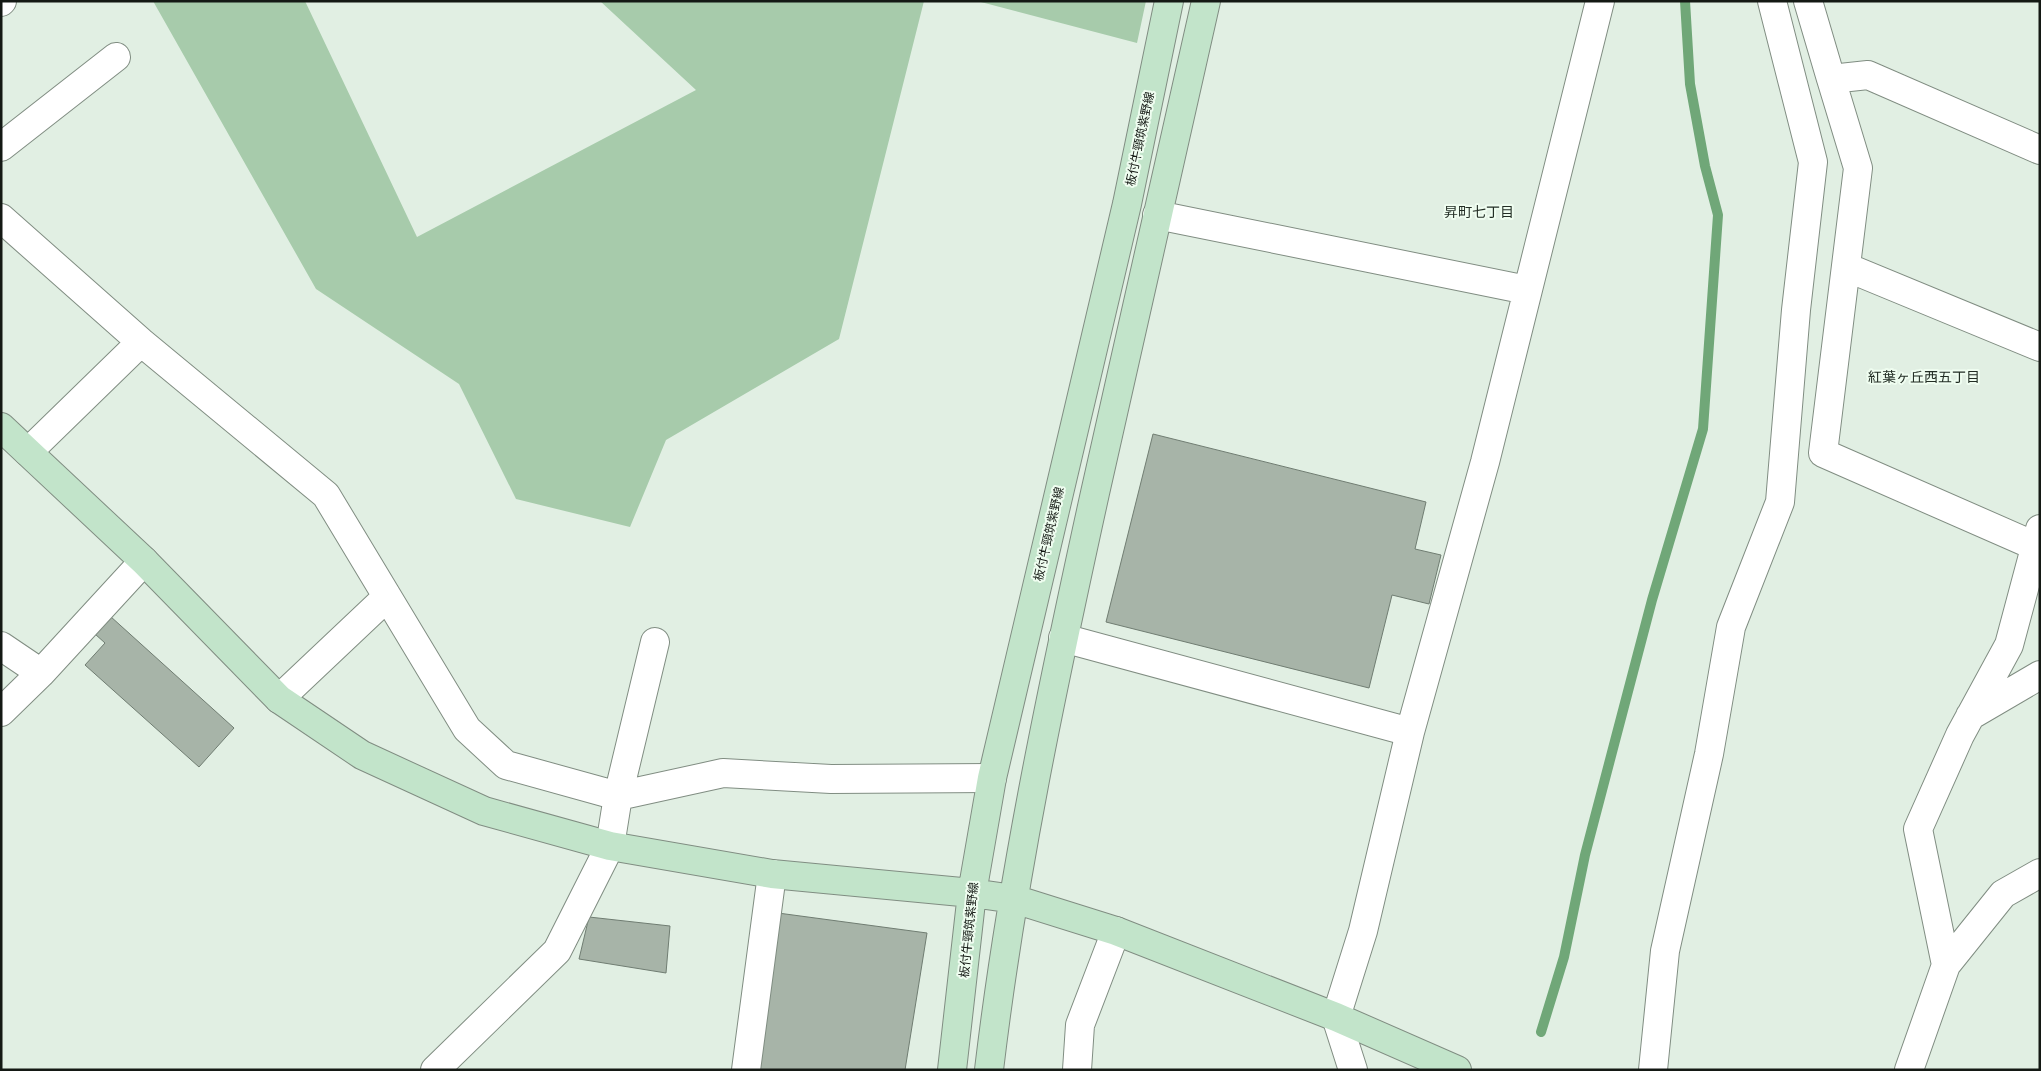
<svg xmlns="http://www.w3.org/2000/svg" width="2041" height="1071" font-family="'Roboto Condensed','Noto Sans JP',sans-serif">
<style>
.green{fill:#a7cbab}
.lines{fill:none;stroke-linecap:round;stroke-linejoin:round}
.stream{stroke:#70a778;stroke-width:10}
.building{fill:#a7b4a8;stroke:#707d72}
.street-casing{stroke:#808d82;stroke-width:30}
.secondary-casing{stroke:#808d82;stroke-width:30}
.street{stroke:#fff;stroke-width:28}
.secondary{stroke:#c2e4ca;stroke-width:28}
.labels{text-anchor:middle;dominant-baseline:central;stroke-width:4;stroke-linejoin:round;paint-order:stroke}
.street-label{font-size:12px;fill:#141914;stroke:#effdf0}
.neighbourhood-label{font-size:14px;fill:#222d24;stroke:#effdf0}
</style>
<rect width="100%" height="100%" fill="#e1efe3"/>
<path class="green" d="M153,1H305L417,237L696,90L600,1H924L839,339L666,440L630,527L516,499L459,384L316,289Z
M977,1H1146L1137,43Z"/>
<g class="lines">
<path class="stream" d="M1541,1032L1564,957L1585,855L1652,600L1703,429L1718,215L1705,166L1690,84L1685,1"/>
</g>
<path class="building" d="M1153,434L1426,502L1415,549L1441,555L1429,604L1392,595L1369,688L1106,622Z
M110,616L234,728L199,767L85,665L105,643L95,634Z
M778,913L927,933L905,1070H759Z
M589,917L670,926L666,973L579,959Z"/>
<g class="lines">
<defs>
<path id="street" d="M1808,1L1831,79L1868,75L2040,150
M1,2L2,1
M1831,79L1858,168L1823,453L2035,546
M1,147L116,57
M1157,215L1527,290
M1,218L141,342L326,495L467,729L506,765L618,796L723,773L831,779L992,778
M1846,267L2040,347
M28,452L141,342
M1063,638L1410,732
M1,646L41,673
M279,699L387,597
M1,712L41,673L144,561
M1970,716L2040,675
M1946,965L1918,829L1960,735L2009,645L2040,529
M435,1070L557,951L610,846L618,796L655,642
M746,1070L772,874
M1077,1070L1080,1025L1116,931
M1353,1070L1336,1017L1363,931L1410,732L1485,462L1600,1
M1653,1070L1665,951L1709,754L1731,627L1780,502L1796,310L1813,162L1772,1
M1909,1070L1946,965L2003,894L2040,873"/>
<path id="secondary" d="M1,427L144,561L279,699L362,755L484,811L610,846L772,874L972,893L1014,899L1116,931L1336,1017L1457,1070
M952,1070L972,893L992,778L1127,204L1169,1
M989,1070C1012,876 1053,684 1095,493C1131,329 1168,165 1206,1"/>
</defs>
<use href="#street" class="street-casing"/>
<use href="#secondary" class="secondary-casing"/>
<use href="#street" class="street"/>
<use href="#secondary" class="secondary"/>
</g>
<g class="labels">
<g class="street-label">
<text transform="translate(1140 139) rotate(-78)">板付牛頸筑紫野線</text>
<text transform="translate(1049 534) rotate(-77)">板付牛頸筑紫野線</text>
<text transform="translate(969 930) rotate(-84)">板付牛頸筑紫野線</text>
</g>
<g class="neighbourhood-label">
<text x="1479" y="212">昇町七丁目</text>
<text x="1924" y="377">紅葉ヶ丘西五丁目</text>
</g>
</g>
<rect width="2041" height="1071" fill="none" stroke="#141914" stroke-width="5"/>
</svg>
